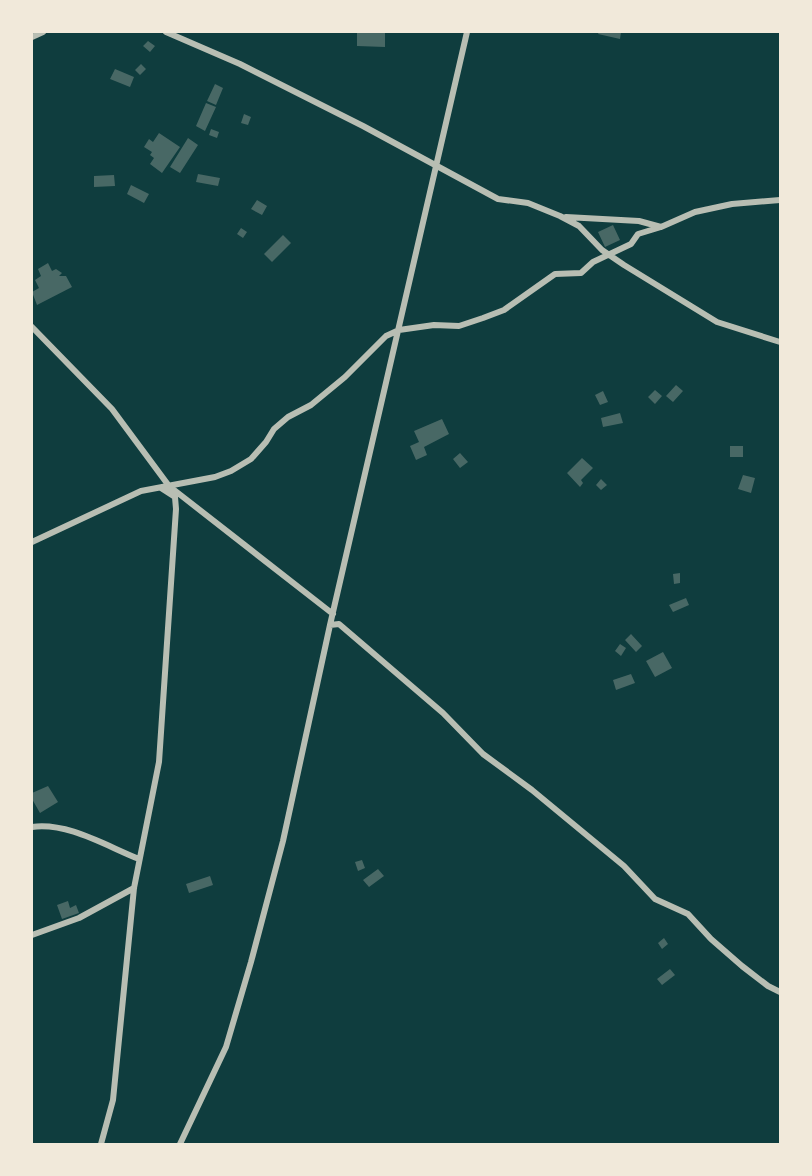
<svg xmlns="http://www.w3.org/2000/svg" width="812" height="1176" font-family="Quicksand,sans-serif">
<style>
.building{fill:#486865}
.lines{fill:none;stroke-linecap:round;stroke-linejoin:round}
.minor{stroke:#b8beb3;stroke-width:6}
</style>
<rect width="100%" height="100%" fill="#0f3d3e"/>
<path class="building" d="M357,32H385V47L357,46Z
M599,32H621L620,39L598,34Z
M148,41L155,46L150,52L143,46Z
M141,64L146,69L140,75L135,70Z
M115,69L134,77L130,87L110,79Z
M215,84L223,88L216,105L207,101Z
M206,103L216,107L205,131L196,126Z
M244,114L251,117L248,125L241,123Z
M211,129L219,132L217,138L209,135Z
M159,133L180,147L162,173L150,164L154,158L150,155L152,152L144,147L149,139L153,142Z
M188,138L198,145L180,173L170,167Z
M198,174L220,178L218,186L196,182Z
M114,175L115,186L94,187V176Z
M131,185L149,194L144,203L127,194Z
M257,200L267,206L262,215L251,209Z
M613,225L620,240L605,247L598,232Z
M241,228L247,232L243,238L237,234Z
M283,235L291,243L272,262L264,254Z
M48,263L52,271L56,269L62,273L59,276H66L72,287L37,305L32,292L39,288L35,280L41,276L38,269Z
M676,385L683,391L673,402L666,396Z
M655,390L662,396L655,404L648,397Z
M603,391L608,402L600,405L595,395Z
M620,413L623,423L603,427L601,418Z
M442,419L449,434L424,447L427,455L416,460L410,446L419,442L414,431Z
M730,446H743V457H730Z
M460,453L468,462L460,468L453,459Z
M582,458L593,468L581,480L583,483L580,487L567,473Z
M743,475L755,478L751,493L738,489Z
M601,479L607,485L601,490L596,485Z
M680,573V583L674,584L673,574Z
M686,598L689,605L673,612L669,605Z
M631,634L642,646L636,652L625,640Z
M620,644L626,648L621,656L615,651Z
M663,652L672,668L655,677L646,661Z
M631,674L635,683L616,690L613,680Z
M48,786L58,802L40,813L32,799V793Z
M362,860L365,868L358,871L355,862Z
M378,869L384,876L369,887L363,880Z
M210,876L213,885L189,893L186,884Z
M68,901L70,908L76,905L79,913L62,919L57,905Z
M664,938L668,944L662,949L658,943Z
M670,969L675,975L662,985L657,979Z"/>
<g class="lines">
<path class="minor" d="M166,32L240,64L363,126L498,199L528,203L560,216L579,226L602,250L624,265L717,322L780,342
M32,37L43,32
M566,217L639,221L661,227L695,212L732,204L780,200
M32,327L112,409L169,486L333,614
M32,542L141,491L215,477L231,471L251,459L266,442L274,429L288,417L311,405L345,377L386,336L399,330L434,325L459,326L483,318L504,310L555,274L581,273L593,262L631,244L638,234L661,227
M330,625L339,624L443,713L483,754L532,790L624,866L655,899L688,914L711,939L742,966L768,986L780,992
M32,827C68,822 106,846 139,859
M32,935L79,918L134,888
M101,1144L113,1100L134,888L159,762L176,509L175,497L161,488
M180,1144L226,1047L251,962L283,841L330,625L467,32"/>
</g>
<rect width="812" height="1176" fill="none" stroke="#f1e9da" stroke-width="66"/>
</svg>
